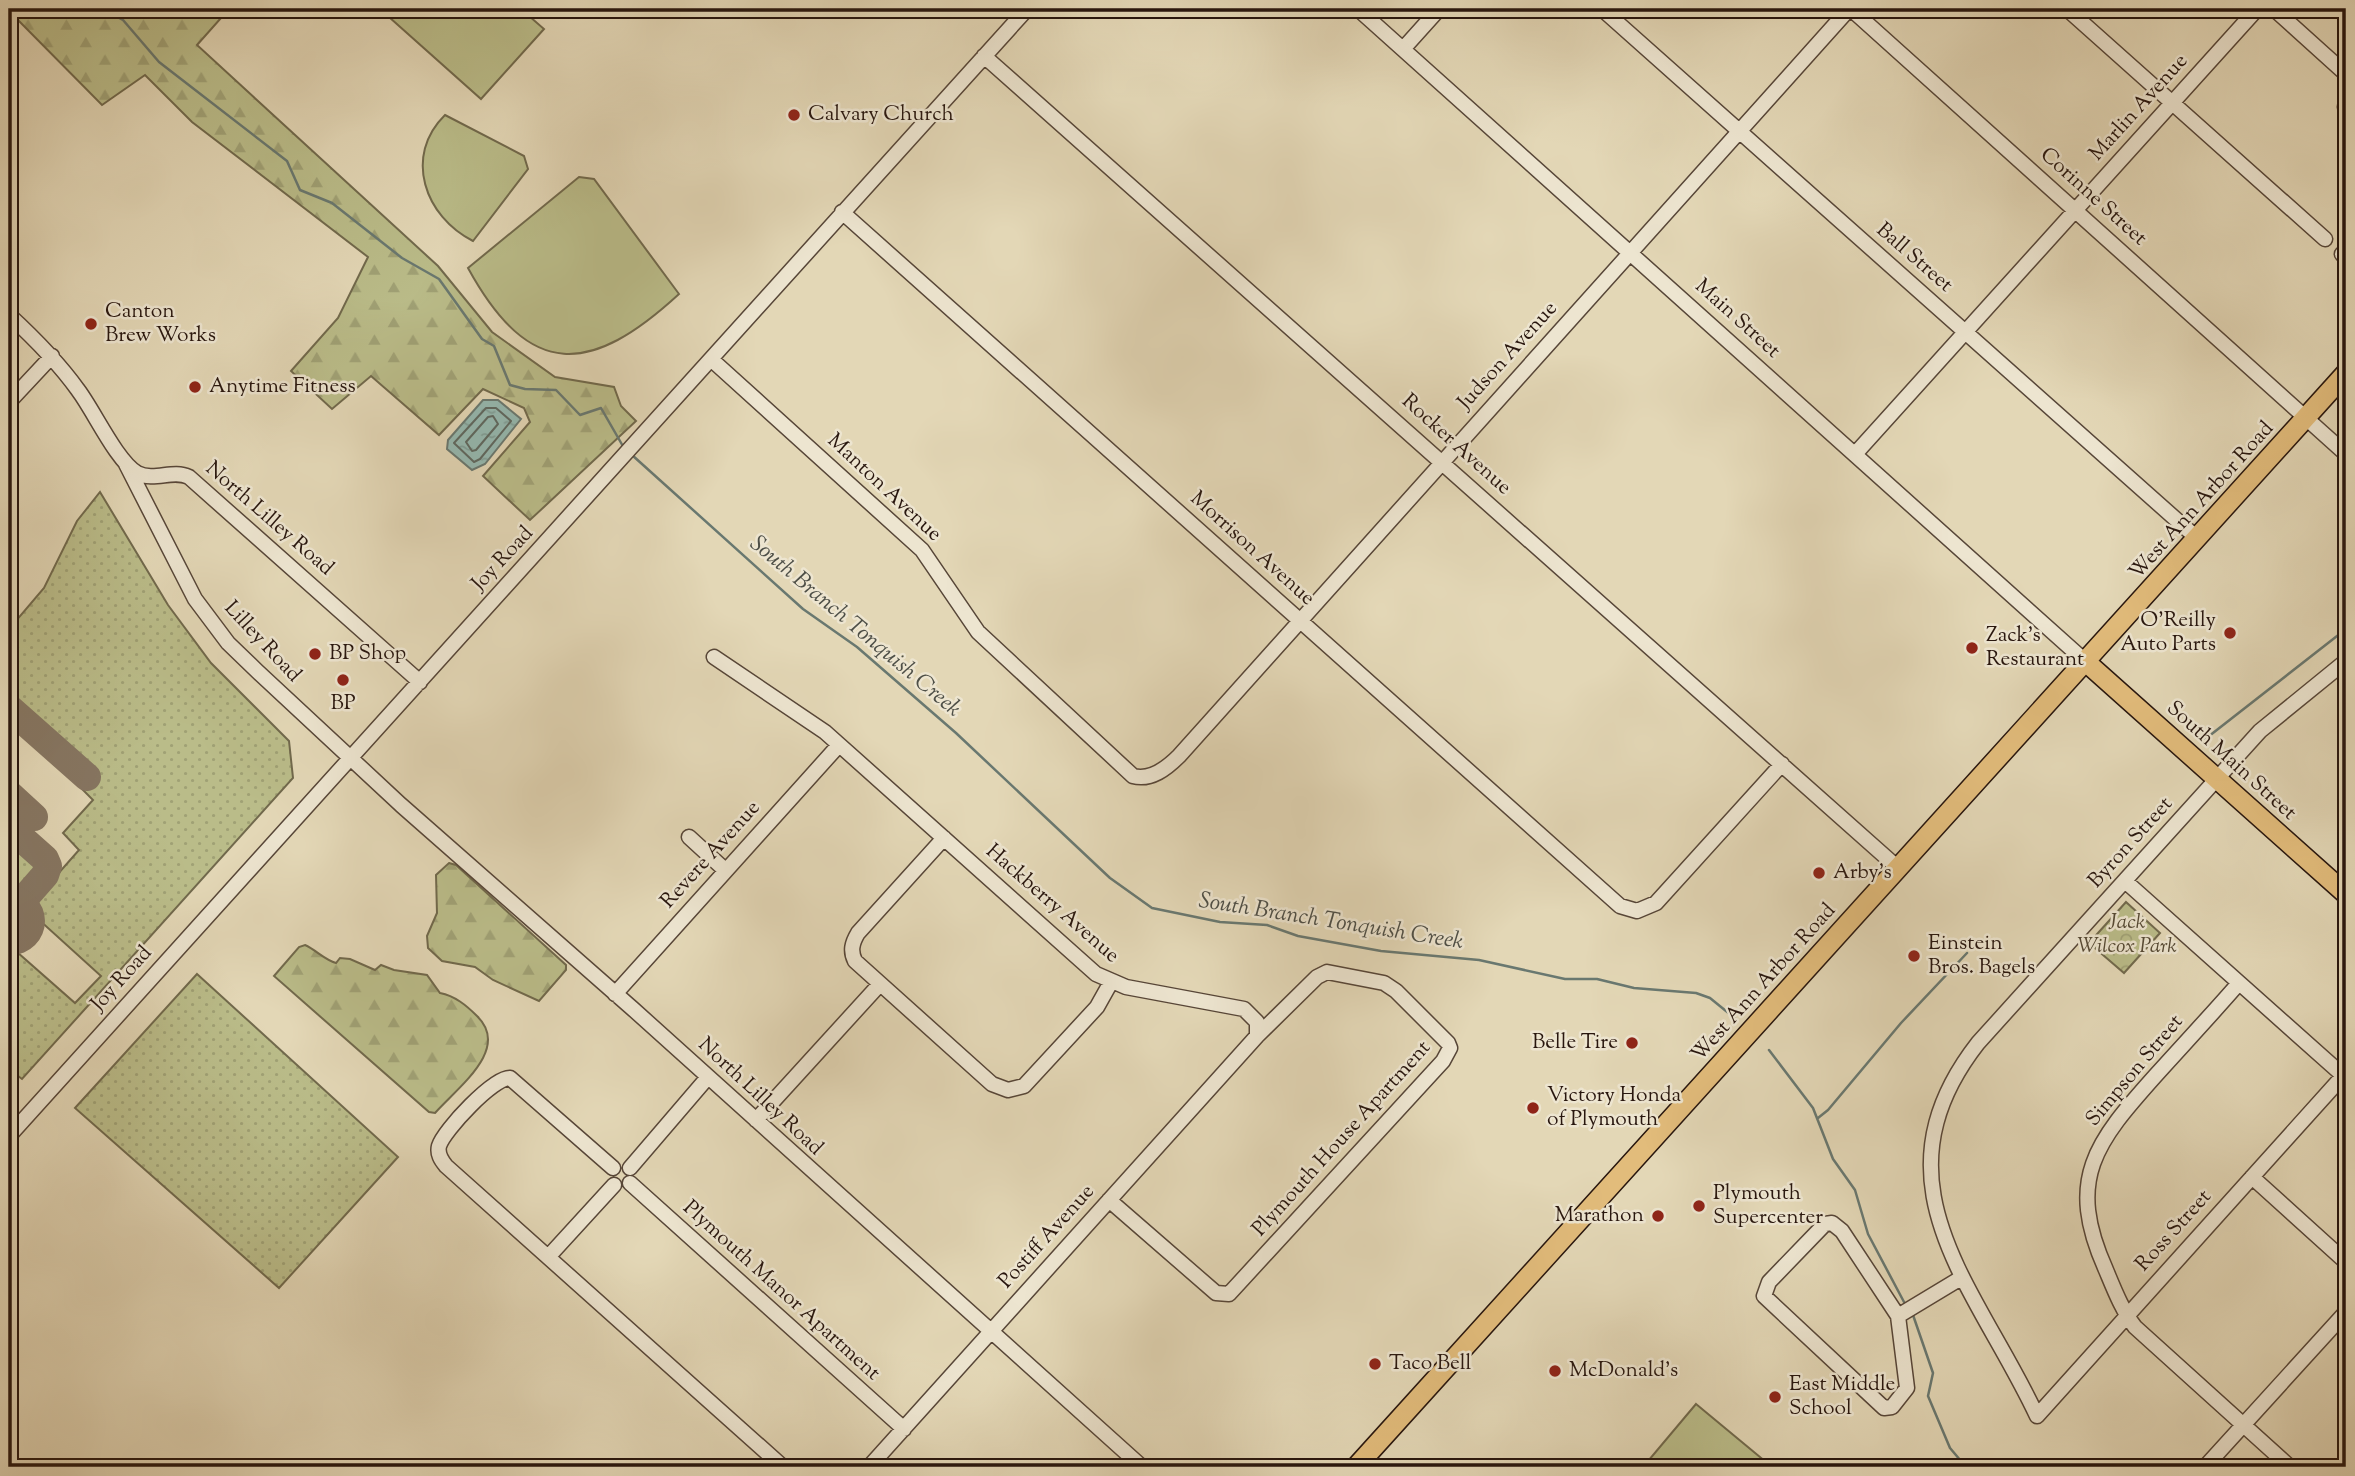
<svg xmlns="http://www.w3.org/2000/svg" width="2355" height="1476" font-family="'Sorts Mill Goudy',serif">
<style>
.grass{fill:url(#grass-dots);stroke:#71694c;stroke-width:2}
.forest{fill:url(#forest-firs);stroke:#71694c;stroke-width:2}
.park{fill:url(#park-crowns);stroke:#71694c;stroke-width:2}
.pitch{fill:#babc89;stroke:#71694c;stroke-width:2}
.water{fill:url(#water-ripples);stroke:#697870;stroke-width:2}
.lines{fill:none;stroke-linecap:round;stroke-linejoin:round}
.shore{stroke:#5e6860;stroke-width:2}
.stream{stroke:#697870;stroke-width:2.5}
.taxiway{stroke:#867662;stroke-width:28}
.runway{stroke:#867662;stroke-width:68}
.minor-casing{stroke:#574638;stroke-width:17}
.major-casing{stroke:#28160e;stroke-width:22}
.minor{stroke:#ede5d0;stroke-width:14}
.major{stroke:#e2bc7b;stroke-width:19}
.poi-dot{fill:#8f2418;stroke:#ede5d0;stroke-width:2.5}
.labels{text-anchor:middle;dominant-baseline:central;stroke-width:5;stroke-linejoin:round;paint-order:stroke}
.street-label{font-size:21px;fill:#28160e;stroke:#ede5d0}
.poi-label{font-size:21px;fill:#28160e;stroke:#ede5d0;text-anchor:start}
.park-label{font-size:21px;font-style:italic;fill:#544833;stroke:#ede5d0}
.water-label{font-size:23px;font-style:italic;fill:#4e4f47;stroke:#ede5d0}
</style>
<defs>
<pattern id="grass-dots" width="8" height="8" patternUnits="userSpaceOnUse" patternTransform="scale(1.75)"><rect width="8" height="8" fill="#babc89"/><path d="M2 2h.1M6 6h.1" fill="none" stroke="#a0a175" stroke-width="1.8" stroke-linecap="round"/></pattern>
<pattern id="forest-firs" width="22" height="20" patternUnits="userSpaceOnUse" patternTransform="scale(1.75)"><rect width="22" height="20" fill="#babc89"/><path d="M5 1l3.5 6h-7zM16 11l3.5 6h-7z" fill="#a0a175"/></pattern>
<pattern id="park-crowns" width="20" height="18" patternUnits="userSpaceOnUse" patternTransform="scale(1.75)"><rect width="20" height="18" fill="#babc89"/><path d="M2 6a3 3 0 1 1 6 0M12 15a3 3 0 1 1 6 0" fill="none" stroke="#a0a175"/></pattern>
<pattern id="water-ripples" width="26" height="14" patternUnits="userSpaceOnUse" patternTransform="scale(1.75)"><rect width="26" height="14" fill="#95b9b1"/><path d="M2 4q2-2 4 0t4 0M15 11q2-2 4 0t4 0" fill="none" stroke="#809e97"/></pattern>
</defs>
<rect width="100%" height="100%" fill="#e3d7b6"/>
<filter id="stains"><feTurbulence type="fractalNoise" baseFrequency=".00286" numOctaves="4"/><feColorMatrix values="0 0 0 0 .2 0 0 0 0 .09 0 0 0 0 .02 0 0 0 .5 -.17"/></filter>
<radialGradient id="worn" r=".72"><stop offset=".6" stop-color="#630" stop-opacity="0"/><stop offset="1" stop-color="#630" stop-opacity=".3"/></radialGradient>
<path class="grass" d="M100,492L168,605L211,663L289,741L293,778L22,1079L9,1069V945L75,1003L101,976L27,909L79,850L63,833L93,800L82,789L94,775L9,699V629L44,588L77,521Z
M9,837L27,853L36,867L28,883L17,892L9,891Z
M197,974L398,1157L279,1288L75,1108Z"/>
<path class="forest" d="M24,9H229L197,45L438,266L492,332L555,377L614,387L621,406L636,421L530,520L483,476L530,422L524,408L483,389L439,435L371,376L332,409L291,371L338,318L368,257L192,122L145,75L102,105L15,17Z
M449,863L456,865L566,965V970L539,1001L493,980L475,967L442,961L428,948L427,936L437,913L436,875Z
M305,945C316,950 325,960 336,963L340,958L350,959L375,970L381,965L394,970L427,975L440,993C455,996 466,1005 477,1016C511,1049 458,1087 435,1113L429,1112L274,976L299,947Z"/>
<path class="park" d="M2126,902L2160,933L2124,973L2089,943Z"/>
<path class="pitch" d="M380,9H521L544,29L481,99Z
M445,115L524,156L528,169L473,241C425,217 403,156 445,115Z
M579,177L594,179L679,294C591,375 530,381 468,268Z
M1696,1404L1772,1467H1643Z"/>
<path class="water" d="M483,400H498L521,419L485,464L472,470L447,449L448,440Z"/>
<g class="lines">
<path class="shore" d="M486,408H496L511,421L480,459L474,462L454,443Z
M493,416L498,424L476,450L472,451L466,442L488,417Z"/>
<path class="stream" d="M102,9L123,20L159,62L287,161L300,190L332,203L402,258L439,279L482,339L494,346L510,385L525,389L556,390L580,415L601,408L624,448
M632,455L803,609L857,647L956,733L1110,878L1152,908L1220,922L1267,925L1298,936L1381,951L1479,960L1565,979H1597L1634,988L1696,993L1710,998L1737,1020
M2204,740L2346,629
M1769,1050L1813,1108L1833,1159L1855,1190L1868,1234L1904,1302
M1818,1118L1828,1110L1901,1023L1967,953
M1913,1315L1933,1373L1928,1396L1950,1448L1966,1467"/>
<path class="taxiway" d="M9,708L87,777
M9,794L34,817
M9,827L45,859L48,866L45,875L9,916"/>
<path class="runway" d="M9,919L11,921"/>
<defs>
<path id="minor" d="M1358,9L2086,662
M1602,9L2198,539
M1851,9L2346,454
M2067,9L2325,239
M2274,9L2346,74
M1403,49L1439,9
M984,56L1898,868
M2345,107L2346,108
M842,212L1620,906L1637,911L1656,903L1782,764
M2342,254L2346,258
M9,315C34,338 58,362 78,390C94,411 116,460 137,473C155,482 172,469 189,477L420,682
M712,360L922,550L978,632L1133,776C1151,781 1167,768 1179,756L1849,9
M9,402L52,356
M1856,453L2257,9
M126,464L195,599L228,643L257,671L401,805L633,1009L1142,1467
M714,657L825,732L1096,974L1126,987L1244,1009L1257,1022V1036
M689,837L725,870
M944,838L858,933C852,943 850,951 855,961L992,1084L1008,1090L1024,1086L1097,1007L1111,982
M2125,881L2346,1078
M2239,983C2212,1014 2184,1044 2156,1075C2096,1142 2065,1179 2106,1270C2114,1289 2122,1310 2135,1327L2290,1467
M615,994L839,745
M2343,1076L2037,1416C1977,1287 1868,1184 1978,1043L2260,731L2346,661
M756,1120L880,984
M9,1136L1027,9
M613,1168L510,1078C494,1077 444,1130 439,1146C437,1154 441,1160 446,1166L783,1467
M630,1168L708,1077
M2252,1177L2346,1262
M630,1183L904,1429
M1832,1223L1842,1231L1898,1316L1907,1388L1892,1407L1884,1408L1764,1296L1769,1282L1825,1224Z
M549,1256L614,1185
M1898,1316L1961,1278
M869,1467L1257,1036L1317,977L1327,972L1384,983L1396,991L1448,1043L1450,1048L1443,1061L1229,1294L1216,1293L1109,1200
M2205,1467L2346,1312"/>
<path id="major" d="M2086,662L2346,894
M1356,1467L2346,373"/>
</defs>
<use href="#minor" class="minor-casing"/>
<use href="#major" class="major-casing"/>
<use href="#minor" class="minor"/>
<use href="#major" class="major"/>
</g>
<g class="poi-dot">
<circle cx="794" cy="115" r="7"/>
<circle cx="91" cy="324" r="7"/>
<circle cx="195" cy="387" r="7"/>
<circle cx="2230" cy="633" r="7"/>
<circle cx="1972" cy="648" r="7"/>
<circle cx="315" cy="654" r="7"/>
<circle cx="343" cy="680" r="7"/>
<circle cx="1819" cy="873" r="7"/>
<circle cx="1914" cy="956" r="7"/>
<circle cx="1632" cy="1043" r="7"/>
<circle cx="1533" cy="1108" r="7"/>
<circle cx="1699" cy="1206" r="7"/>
<circle cx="1658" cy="1216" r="7"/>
<circle cx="1375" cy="1364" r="7"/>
<circle cx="1555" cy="1371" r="7"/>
<circle cx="1775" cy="1397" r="7"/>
</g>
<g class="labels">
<g class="street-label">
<text transform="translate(2139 108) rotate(-48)">Marlin Avenue</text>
<text transform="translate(2093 197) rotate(42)">Corinne Street</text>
<text transform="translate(1914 258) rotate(41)">Ball Street</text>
<text transform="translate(1737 319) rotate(42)">Main Street</text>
<text transform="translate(1508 356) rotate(-48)">Judson Avenue</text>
<text transform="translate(1456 445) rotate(42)">Rocker Avenue</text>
<text transform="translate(884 488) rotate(43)">Manton Avenue</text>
<text transform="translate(2202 501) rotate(-48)">West Ann Arbor Road</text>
<text transform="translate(269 519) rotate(41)">North Lilley Road</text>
<text transform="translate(1252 549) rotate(42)">Morrison Avenue</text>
<text transform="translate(503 559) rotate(-47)">Joy Road</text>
<text transform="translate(262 642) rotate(47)">Lilley Road</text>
<text transform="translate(2231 761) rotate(42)">South Main Street</text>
<text transform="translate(2131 843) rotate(-48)">Byron Street</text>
<text transform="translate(711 855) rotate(-48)">Revere Avenue</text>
<text transform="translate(1052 904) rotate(41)">Hackberry Avenue</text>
<text transform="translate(122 979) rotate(-48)">Joy Road</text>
<text transform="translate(1764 983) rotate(-48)">West Ann Arbor Road</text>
<text transform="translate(2135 1071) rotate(-50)">Simpson Street</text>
<text transform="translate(760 1097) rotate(43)">North Lilley Road</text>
<text transform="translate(1342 1139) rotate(-48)">Plymouth House Apartment</text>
<text transform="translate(2174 1231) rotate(-48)">Ross Street</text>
<text transform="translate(1047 1237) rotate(-48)">Postiff Avenue</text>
<text transform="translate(781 1291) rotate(42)">Plymouth Manor Apartment</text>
</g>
<g class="poi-label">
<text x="808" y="115">Calvary Church</text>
<text x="105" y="312">Canton<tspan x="105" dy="24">Brew Works</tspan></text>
<text x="209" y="387">Anytime Fitness</text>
<text x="2216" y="621" text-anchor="end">O'Reilly<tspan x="2216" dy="24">Auto Parts</tspan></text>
<text x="1986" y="636">Zack's<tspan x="1986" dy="24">Restaurant</tspan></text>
<text x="329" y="654">BP Shop</text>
<text x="343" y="704" text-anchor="middle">BP</text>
<text x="1833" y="873">Arby's</text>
<text x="1928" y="944">Einstein<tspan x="1928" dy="24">Bros. Bagels</tspan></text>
<text x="1618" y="1043" text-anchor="end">Belle Tire</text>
<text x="1547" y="1096">Victory Honda<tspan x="1547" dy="24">of Plymouth</tspan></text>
<text x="1713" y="1194">Plymouth<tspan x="1713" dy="24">Supercenter</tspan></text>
<text x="1644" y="1216" text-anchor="end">Marathon</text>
<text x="1389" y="1364">Taco Bell</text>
<text x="1569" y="1371">McDonald's</text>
<text x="1789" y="1385">East Middle<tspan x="1789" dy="24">School</tspan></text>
</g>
<g class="park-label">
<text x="2127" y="923">Jack<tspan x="2127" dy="24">Wilcox Park</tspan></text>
</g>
<g class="water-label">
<text transform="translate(855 627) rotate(40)">South Branch Tonquish Creek</text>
<text transform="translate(1331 922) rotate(9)">South Branch Tonquish Creek</text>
</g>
</g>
<rect width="2355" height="1476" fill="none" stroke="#e3d7b6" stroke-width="35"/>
<rect x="10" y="10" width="2334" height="1455" fill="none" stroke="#28160e" stroke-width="3.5"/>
<rect x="18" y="18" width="2320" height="1441" fill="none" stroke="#28160e" stroke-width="2"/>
<rect width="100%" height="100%" filter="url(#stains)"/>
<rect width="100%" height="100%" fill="url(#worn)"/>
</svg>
